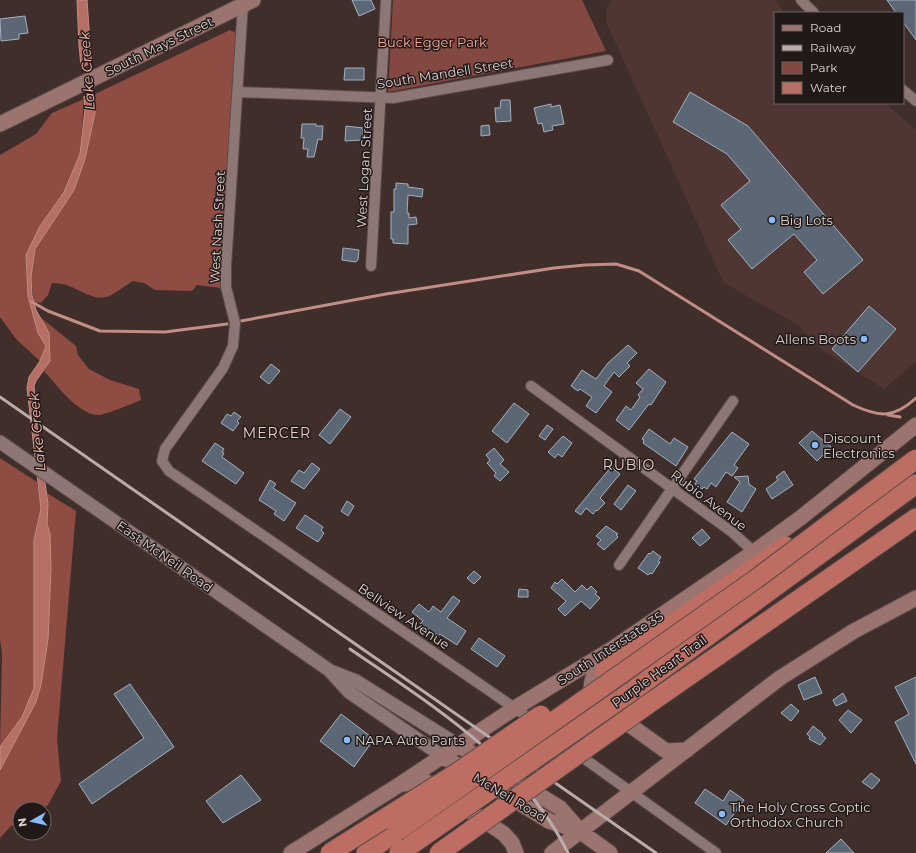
<svg xmlns="http://www.w3.org/2000/svg" width="916" height="853" font-family="Montserrat,sans-serif">
<style>
.built{fill:#4f3632}
.green{fill:#834841}
.forest{fill:#8e4c43}
.water{fill:#b56f65;stroke:#c28d85}
.pier{fill:#402e2b}
.lines{fill:none;stroke-linecap:round;stroke-linejoin:round}
.stream{stroke:#c28d85;stroke-width:3}
.building{fill:#5b6775;stroke:#a4b1c1}
.minor-casing{stroke:#5b4b49;stroke-width:12}
.tertiary-casing{stroke:#5b4b49;stroke-width:15}
.secondary-casing{stroke:#5b4b49;stroke-width:17}
.motorway-casing{stroke:#5b4b49;stroke-width:21}
.minor{stroke:#8c7774;stroke-width:10}
.tertiary{stroke:#8c7774;stroke-width:13}
.secondary{stroke:#9b746f;stroke-width:15}
.motorway{stroke:#be6d62;stroke-width:19}
.rail{stroke:#baacaa;stroke-width:3}
.motorway-bridge-casing{stroke:#5b4b49;stroke-width:21;stroke-linecap:butt}
.motorway-bridge{stroke:#be6d62;stroke-width:19}
.poi-dot{fill:#88bbfc;stroke:#211918;stroke-width:1.5}
.labels{text-anchor:middle;dominant-baseline:central;stroke-width:3;stroke-linejoin:round;paint-order:stroke}
.park-label{font-size:13px;fill:#f8a99d;stroke:#211918}
.street-label{font-size:13px;fill:#dfd3d1;stroke:#211918}
.poi-label{font-size:13px;fill:#dfd3d1;stroke:#211918;text-anchor:start}
.water-label{font-size:14px;font-style:italic;fill:#f9bcb2;stroke:#211918}
.neighbourhood-label{font-size:14px;letter-spacing:1px;fill:#e9d1cd;stroke:#211918}
</style>
<rect width="100%" height="100%" fill="#402e2b"/>
<path class="built" d="M612,0H776L784,13H775V103H885L916,130V362L884,389L822,350L799,326L723,282L687,200L606,22L607,7Z"/>
<path class="green" d="M393,0H582L606,51L388,92Z"/>
<path class="forest" d="M230,30L236,33V41L221,288L197,285L192,291L155,290L144,283L133,281C126,285 112,296 106,297C88,301 74,282 52,283L48,295L41,303L34,302L31,277L35,249L74,190L85,159L95,113V94Z
M84,99L80,154L64,192L47,215L26,255L28,296L38,333L46,346L40,361L16,339L0,317V155L36,134L52,113Z
M40,317L76,346L78,355L89,369L110,380L139,389L141,400C134,403 105,415 99,415C78,415 57,385 44,371L50,361Z
M0,458L37,482L41,509L34,540V688L22,717L0,747L2,653L0,640Z
M47,493L76,511L57,739L61,781L48,805L42,809H20V821L10,827L0,838V770L36,702L41,685L51,569L50,534L47,524L48,504Z"/>
<path class="water" d="M77,0H87L95,113L85,159L74,190L35,249L31,277L32,295L36,310L49,333L50,361L36,381L34,386L36,419L48,504L47,524L50,534L51,569L48,639L41,685L36,702L0,770V747L22,717L34,688V540L41,509L27,388L29,377L40,361L46,346L38,333L28,296L26,255L40,226L64,192L80,154L85,108L79,45Z"/>
<path class="pier" d="M94,62L96,90L82,97L80,69Z"/>
<g class="lines">
<path class="stream" d="M32,302L48,311L100,331L165,332L227,324
M241,321L386,294L554,268L585,265L616,264L639,271L853,405C879,417 893,419 916,398
M888,415L900,417"/>
</g>
<path class="building" d="M352,0H371L375,9L359,16Z
M887,0H916V40L903,22V13H896Z
M25,16L28,33L19,34V39L1,41L0,19Z
M345,68H364V80H344Z
M690,92L748,126L863,260L823,294L804,272L817,260L794,234L752,269L728,240L741,229L721,205L750,181L727,154L673,122Z
M501,100H510L511,121L496,122L495,108H500Z
M551,104V107L560,105L564,124L552,126L553,130L544,132L542,123L538,124L534,108Z
M302,124H316V126H323L322,140L318,139L314,157H307L308,149H303L304,138H301Z
M489,125L490,135L481,136V126Z
M346,126L363,128L362,140L345,141Z
M396,183L408,184V187L423,189L422,197L408,195L407,213H409V218L416,217L417,224L408,225V244L393,243V239H391V212H394V189H396Z
M343,248L359,250L358,260L356,262L342,260Z
M869,306L896,329L858,372L832,349Z
M628,345L637,353L627,363L630,366L619,377L614,372L604,386L612,392L596,413L586,406L592,397L580,389L578,391L571,386L582,370L596,379L608,363Z
M271,364L280,371L269,384L260,377Z
M649,369L666,382L651,405L649,404L629,430L616,420L626,406L631,410L640,397L638,395L643,389L636,383Z
M514,403L529,414L507,443L492,431Z
M340,409L351,417L330,444L319,435Z
M234,412L241,417L237,421L239,423L233,431L221,423L227,414L231,416Z
M547,425L553,429L545,440L539,436Z
M649,429L670,444L674,438L688,447L676,466L643,443L644,440L642,439Z
M812,431L831,447L817,461L799,443Z
M732,432L749,444L734,465L738,468L732,476L726,472L716,487L711,483L707,489L704,487L702,489L695,484L697,481L694,479Z
M563,436L572,443L562,457L558,454L555,458L548,452Z
M215,443L224,449L222,452L224,453L222,457L244,473L236,484L202,461Z
M494,448L504,460L500,464L509,472L500,481L494,476L496,473L487,463L490,460L486,455Z
M312,463L320,469L304,489L291,481L299,470L304,473Z
M611,467L620,474L600,498L605,503L597,511L596,510L593,514L586,508L581,515L575,511Z
M784,471L793,485L772,499L766,489L778,480L776,477Z
M748,476L749,484L756,489L742,512L727,502L740,482L734,477Z
M270,480L276,484L273,488L296,503L284,521L274,514L276,511L259,500Z
M628,485L636,491L621,510L614,504Z
M347,501L354,506L348,516L341,511Z
M305,515L323,527L321,530L324,533L318,542L296,528Z
M606,526L618,534L616,535L618,537L604,550L597,544L601,540L596,536Z
M702,529L710,538L700,546L692,538Z
M653,551L661,557L658,561L660,562L652,574L650,573L648,575L638,568L649,553L650,554Z
M474,571L481,577L474,584L467,578Z
M562,579L575,592L582,585L587,590L591,586L597,592L595,594L600,598L590,609L581,601L565,616L558,609L566,601L551,588L555,582L557,584Z
M519,589L528,590V597H518Z
M453,596L460,601L447,618L466,631L457,645L440,634L438,636L427,629L420,624L423,621L412,612L419,604L429,612L433,606L441,612Z
M479,638L505,656L497,667L471,649Z
M815,677L822,693L804,700L798,685Z
M916,677V764L895,722L909,714L895,687Z
M130,684L174,747L92,804L79,784L144,738L114,694Z
M843,693L847,701L836,706L833,700Z
M791,704L799,711L791,721L781,713Z
M848,710L862,720L851,733L839,720Z
M341,714L374,739L354,767L320,741Z
M813,726L823,734L822,735L826,738L820,745L809,739L810,737L807,734Z
M871,773L880,780L872,789L862,782Z
M241,775L261,800L223,823L206,801Z
M705,789L723,801L730,790L744,800L726,825L695,803Z
M841,839L854,853H826Z"/>
<g class="lines">
<defs>
<path id="minor" d="M801,0L814,13
M243,4L226,266V287L235,323L233,346L223,368L165,449L162,461L169,471L535,722
M903,90L916,101
M238,92L393,98L608,60
M371,266L386,0
M531,386L732,532L754,552
M619,565L733,401
M557,739L716,853"/>
<path id="tertiary" d="M0,442L329,670L349,692L442,756
M333,672L356,681L458,745"/>
<path id="secondary" d="M0,124L253,0
M608,655C597,670 585,682 595,700L666,751L687,750
M458,745L560,808L581,832L610,853
M442,756L549,821L580,831
M405,784L414,781H425L504,834L512,843L516,853
M291,853L399,785L515,708L612,649L754,552L803,516L916,425
M552,853L780,678L854,631L916,598"/>
<path id="motorway" d="M605,671L785,546
M635,689L916,484
M647,705L916,518
M366,853L396,832
M399,853L411,845"/>
</defs>
<use href="#minor" class="minor-casing"/>
<use href="#tertiary" class="tertiary-casing"/>
<use href="#secondary" class="secondary-casing"/>
<use href="#motorway" class="motorway-casing"/>
<use href="#minor" class="minor"/>
<use href="#tertiary" class="tertiary"/>
<use href="#secondary" class="secondary"/>
<use href="#motorway" class="motorway"/>
<path class="rail" d="M0,397L656,853
M350,649C433,706 522,760 568,853"/>
<defs>
<path id="motorway-bridge" d="M396,832L756,579L916,459
M411,845L635,689
M330,853L455,774L541,715
M439,853L647,705"/>
</defs>
<use href="#motorway-bridge" class="motorway-bridge-casing"/>
<use href="#motorway-bridge" class="motorway-bridge"/>
</g>
<g class="poi-dot">
<circle cx="772" cy="220" r="4"/>
<circle cx="864" cy="339" r="4"/>
<circle cx="815" cy="445" r="4"/>
<circle cx="347" cy="740" r="4"/>
<circle cx="722" cy="814" r="4"/>
</g>
<g class="labels">
<g class="park-label">
<text x="432" y="42">Buck Egger Park</text>
</g>
<g class="street-label">
<text transform="translate(159 46) rotate(-26)">South Mays Street</text>
<text transform="translate(445 73) rotate(-9)">South Mandell Street</text>
<text transform="translate(364 168) rotate(-87)">West Logan Street</text>
<text transform="translate(217 227) rotate(-87)">West Nash Street</text>
<text transform="translate(709 500) rotate(37)">Rubio Avenue</text>
<text transform="translate(165 556) rotate(35)">East McNeil Road</text>
<text transform="translate(404 616) rotate(34)">Bellview Avenue</text>
<text transform="translate(610 648) rotate(-33)">South Interstate 35</text>
<text transform="translate(659 671) rotate(-36)">Purple Heart Trail</text>
<text transform="translate(510 797) rotate(31)">McNeil Road</text>
</g>
<g class="poi-label">
<text x="780" y="220">Big Lots</text>
<text x="856" y="339" text-anchor="end">Allens Boots</text>
<text x="823" y="438">Discount<tspan x="823" dy="15">Electronics</tspan></text>
<text x="355" y="740">NAPA Auto Parts</text>
<text x="730" y="807">The Holy Cross Coptic<tspan x="730" dy="15">Orthodox Church</tspan></text>
</g>
<g class="water-label">
<text transform="translate(87 71) rotate(-94)">Lake Creek</text>
<text transform="translate(37 432) rotate(-95)">Lake Creek</text>
</g>
<g class="neighbourhood-label">
<text x="277" y="433">MERCER</text>
<text x="629" y="465">RUBIO</text>
</g>
</g>
<rect x="774" y="12" width="130" height="92" fill="#211918" stroke="#6d6362"/>
<rect x="782" y="25" width="20" height="6" fill="#9b746f" stroke="#6d6362"/>
<text x="810" y="32" font-size="12" fill="#dfd3d1">Road</text>
<rect x="782" y="45" width="20" height="6" fill="#baacaa" stroke="#6d6362"/>
<text x="810" y="52" font-size="12" fill="#dfd3d1">Railway</text>
<rect x="782" y="62" width="20" height="12" fill="#834841" stroke="#6d6362"/>
<text x="810" y="72" font-size="12" fill="#dfd3d1">Park</text>
<rect x="782" y="82" width="20" height="12" fill="#b56f65" stroke="#6d6362"/>
<text x="810" y="92" font-size="12" fill="#dfd3d1">Water</text>
<g transform="translate(32 821) rotate(262)"><circle r="19" fill="#211918" stroke="#6d6362"/>
<path d="M0-3L7 15L0 10L-7 15Z" fill="#88bbfc"/>
<text y="-6" font-size="11" font-weight="bold" text-anchor="middle" fill="#dfd3d1">N</text>
</g>
</svg>
